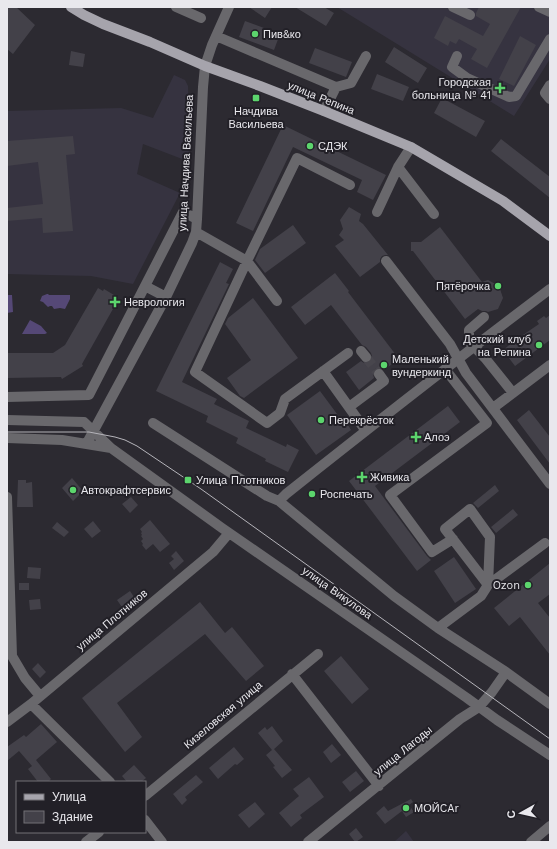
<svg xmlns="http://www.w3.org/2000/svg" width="557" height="849" font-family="'Work Sans',sans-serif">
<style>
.built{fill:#363340}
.green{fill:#554876}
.building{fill:#434149}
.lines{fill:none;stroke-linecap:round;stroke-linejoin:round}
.minor-tunnel{stroke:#48464d;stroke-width:10;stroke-dasharray:10 5;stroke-linecap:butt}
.minor{stroke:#69686c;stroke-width:10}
.major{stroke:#a6a4ac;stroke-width:10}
.tram{stroke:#b5b4ba;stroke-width:1}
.poi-dot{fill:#5cd56d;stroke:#222027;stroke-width:1.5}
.labels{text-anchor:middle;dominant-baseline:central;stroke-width:4;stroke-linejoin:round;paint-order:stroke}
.poi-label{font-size:11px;fill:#e9e8ed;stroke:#222027;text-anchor:start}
.street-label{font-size:11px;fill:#e9e8ed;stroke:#222027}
</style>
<rect width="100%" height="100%" fill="#2c2a31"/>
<path class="built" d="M337,7H550V59L514,116Z
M174,75L185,80L188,86L190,162L143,144L137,174L180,193L133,284L91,276L7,274V111L121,108L153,118Z
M406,831L414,842H394Z"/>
<path class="green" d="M47,294H48L49,295H70V299L65,309L60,308L54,309L52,306H50L48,307L43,302L40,301L42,296Z
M7,295H12L13,312L7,313Z
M30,320L41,326L47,333L45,334H22Z"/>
<path class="building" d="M7,7H16L35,25L13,54L7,49Z
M249,7H272L265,18Z
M295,7H324L334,13L326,26Z
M479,7H521L487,68L471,59L477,49L459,39L456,44L450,41L448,46L434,38L445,16L483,36L490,24L476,16V13Z
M245,21L280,34L274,50L239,37Z
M520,36L536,45L514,86L499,79Z
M394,47L427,68L418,83L385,62Z
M315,48L352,62L346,77L309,63Z
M71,51L85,54L83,67L69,65Z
M377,74L409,87L403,101L371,89Z
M442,98L485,121L476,137L434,113Z
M283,125L386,175L373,200L357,192L362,180L293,147L253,231L236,223Z
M73,136L75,154L66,155L73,231L43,233L42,218L7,221V208L43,204L38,162L7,166V141Z
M501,139L550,177V198L491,151Z
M349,207L361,214L359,221L363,224L388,255H385L382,256L380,259V262L360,277L335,246L344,240L339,235L343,229L340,220Z
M293,225L306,243L265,273L255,260L260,249Z
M440,227L482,282L488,280L499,286L503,298L498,309L488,312L486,311H482L478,309L465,319L413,251H411V242H421Z
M220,262L233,269L226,283L229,284L182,382L217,399L214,404L249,421L246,428L286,447L287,444L299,450L288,472L265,461L266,459L236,443L238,438L206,422L208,416L156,391Z
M335,273L349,291L348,292L399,359L384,370L382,368H379L375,369L373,374L374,378L359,390L346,372L361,361L364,363L370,362L372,359V356L371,353L366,347L362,345L331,305L305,325L291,307Z
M98,288L103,291L104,289L114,295L113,297L118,300L82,364L83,366L62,379L61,377L7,378V353H53L65,345Z
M253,298L298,358L244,398L240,396L227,378L251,360L225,324L228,318Z
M550,315V340L515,366L503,350L512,343L510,341L518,335L520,337L539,324L537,321L544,316L546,318Z
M320,391L343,422L345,420L351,430L316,455L287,415Z
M448,406L460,422L375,486L427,556L431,560L417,571L349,481Z
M529,410L550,437V464L517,420Z
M72,478L83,491L73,501L62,488Z
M18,480H26V483L32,482L33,507H17Z
M495,485L499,491L478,508L473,503Z
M131,497L138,505L130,513L122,504Z
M513,509L518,515L496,533L491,527Z
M150,520L170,544L160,552L153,544L146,550L142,545L143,544L141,541L143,539L141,536L142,535L141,533L142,532L140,529Z
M93,521L101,531L92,538L84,529Z
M57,522L69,532L64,537L52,528Z
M176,551L184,561L174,570L169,563L174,559L171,556Z
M454,557L476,589L455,603L434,571Z
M550,563V594L538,603L550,618V655L520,617L509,626L494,608Z
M28,567L41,568L40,579L27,578Z
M19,583H29V590H19Z
M130,591L134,597L130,600L133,603L124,610L117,600Z
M40,599L41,609L30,610L29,600Z
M200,602L225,633L232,627L264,666L246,681L205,634L117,703L142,737L125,752L82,698Z
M341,656L369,689L352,704L324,671Z
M38,663L46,672L40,678L32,669Z
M41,724L57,742L36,760L51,779L48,782H38L28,769L32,766L19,751L7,761V747L24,735L26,737Z
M272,726L283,741L273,750L274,749L292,770L282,778L273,767L275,766L266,755L272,750L258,733L265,727L267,730Z
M332,744L341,755L331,763L323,752Z
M234,747L244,759L237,765L235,764L218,779L209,768Z
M134,765L146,778L141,782H127L122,776Z
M356,771L364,781L350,792L342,782Z
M196,775L203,782L185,797L187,800L182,805L173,794Z
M309,777L324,797L300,815L302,818L291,827L279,813L299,796L293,789Z
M411,799L413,802L409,805L414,812L406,817L402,811L385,824L376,813L384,806L388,811Z
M255,802L265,814L249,828L238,815Z
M356,828L363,837L356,842H355L349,834Z"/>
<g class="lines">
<path class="minor-tunnel" d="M366,357L379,374"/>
<path class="minor" d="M176,7L201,18
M453,7L470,15
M539,7L550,12
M216,36L336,87
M457,56L452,67L467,78L509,97L516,96L550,39
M550,85L545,93L550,99
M324,111L336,87L351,83L366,56
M398,167L434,214
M377,212L398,167L411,147
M196,232L247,261L277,301
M386,261L450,344L466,373L550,484
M145,286L166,297
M484,317L469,330V341L485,358L513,393
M361,351L366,357
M348,353L285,399L280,413L267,423L195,372L247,261L297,158L350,185
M445,369L487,423L390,495L432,552L453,539
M323,371L366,431
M7,397L89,395L183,212L197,219
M349,407L384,381L379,374
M493,408L550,365
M7,420L84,422L111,448L222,528L467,698L497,720L550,755
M153,423L267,496L279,501L394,596L438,628L506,672L550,704
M7,438L62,440L111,448
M87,443L166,297L192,243L196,232L197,219L203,87L205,66L212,45L229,7
M7,497L12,656L25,678L40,696
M279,501L286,494C373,425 461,356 550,289
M470,509L490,537L488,585L445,529Z
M438,628L481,596L488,585L545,543
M292,674L379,786
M31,704L110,782
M7,722L31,704L213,552L229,533
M145,796L318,654
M145,820L162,842
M86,842L99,832
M308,842L460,719L479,707L492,692L506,672
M531,842L550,826"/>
<path class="major" d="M71,7L84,15L103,24L150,42L205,66L260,86L324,111L411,147L503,201L550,236"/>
<path class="tram" d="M7,432H89L115,437L125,440L137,446L201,489L550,739"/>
</g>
<g class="poi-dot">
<circle cx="255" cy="34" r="4"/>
<path d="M498 82h4v4h4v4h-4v4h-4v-4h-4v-4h4z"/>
<rect x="252" y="94" width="8" height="8" rx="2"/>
<circle cx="310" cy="146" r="4"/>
<circle cx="498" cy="286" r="4"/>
<path d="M113 296h4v4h4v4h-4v4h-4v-4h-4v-4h4z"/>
<circle cx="539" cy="345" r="4"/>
<circle cx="384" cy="365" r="4"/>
<circle cx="321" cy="420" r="4"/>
<path d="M414 431h4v4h4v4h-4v4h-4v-4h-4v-4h4z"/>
<path d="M360 471h4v4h4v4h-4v4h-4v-4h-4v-4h4z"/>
<rect x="184" y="476" width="8" height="8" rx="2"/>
<circle cx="73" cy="490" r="4"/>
<circle cx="312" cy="494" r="4"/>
<circle cx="528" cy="585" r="4"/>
<circle cx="406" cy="808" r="4"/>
</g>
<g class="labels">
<g class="poi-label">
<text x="263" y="34">Пив&amp;ко</text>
<text x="491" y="82" text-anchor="end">Городская<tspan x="491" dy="13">больница № 41</tspan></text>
<text x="256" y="111" text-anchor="middle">Начдива<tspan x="256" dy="13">Васильева</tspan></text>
<text x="318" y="146">СДЭК</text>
<text x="490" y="286" text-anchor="end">Пятёрочка</text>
<text x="124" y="302">Неврология</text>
<text x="531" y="339" text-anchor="end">Детский клуб<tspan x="531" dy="13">на Репина</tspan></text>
<text x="392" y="359">Маленький<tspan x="392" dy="13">вундеркинд</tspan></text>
<text x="329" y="420">Перекрёсток</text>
<text x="424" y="437">Алоэ</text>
<text x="370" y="477">Живика</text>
<text x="196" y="480">Улица Плотников</text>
<text x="81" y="490">Автокрафтсервис</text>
<text x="320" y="494">Роспечать</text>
<text x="520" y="585" text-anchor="end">Ozon</text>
<text x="414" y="808">МОЙCAr</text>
</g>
<g class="street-label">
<text transform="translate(321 98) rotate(22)">улица Репина</text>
<text transform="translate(186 163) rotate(-87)">улица Начдива Васильева</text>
<text transform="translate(337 593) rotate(35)">улица Викулова</text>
<text transform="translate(112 620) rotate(-40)">улица Плотников</text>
<text transform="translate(223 715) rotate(-40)">Кизеловская улица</text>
<text transform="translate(403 751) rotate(-39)">улица Лагоды</text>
</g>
</g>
<rect width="557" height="849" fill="none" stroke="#e9e8ed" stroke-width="16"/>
<rect x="16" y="781" width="130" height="52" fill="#222027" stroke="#727076"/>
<rect x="24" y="794" width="20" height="6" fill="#a6a4ac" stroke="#727076"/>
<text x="52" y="801" font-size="12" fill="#e9e8ed">Улица</text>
<rect x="24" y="811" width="20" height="12" fill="#434149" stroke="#727076"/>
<text x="52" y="821" font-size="12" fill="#e9e8ed">Здание</text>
<g transform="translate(521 813) rotate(262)" stroke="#222027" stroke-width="3" paint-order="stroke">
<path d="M0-3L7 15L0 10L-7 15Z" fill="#e9e8ed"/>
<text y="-6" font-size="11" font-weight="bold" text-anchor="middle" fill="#e9e8ed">С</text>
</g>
</svg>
